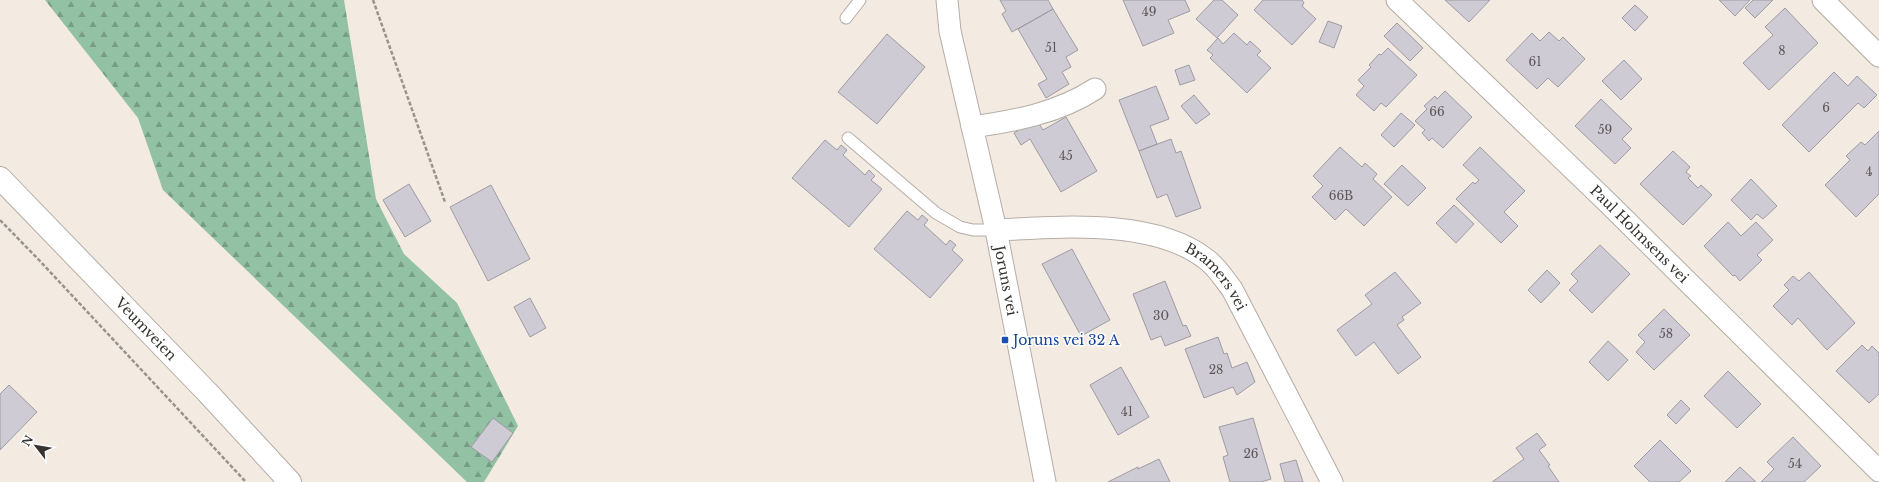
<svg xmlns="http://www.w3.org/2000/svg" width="1879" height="482" font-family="'Libre Baskerville',serif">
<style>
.forest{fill:url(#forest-firs)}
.building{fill:#cfcbd4;stroke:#9f9ba4}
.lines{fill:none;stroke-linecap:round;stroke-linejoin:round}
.lane-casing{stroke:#b5ada6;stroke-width:13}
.street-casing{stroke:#b5ada6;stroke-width:23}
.primary-casing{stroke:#b5ada6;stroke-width:24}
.path{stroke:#99938d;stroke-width:2.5;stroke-dasharray:4 2;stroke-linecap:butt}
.lane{stroke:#fff;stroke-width:11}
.street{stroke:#fff;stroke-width:21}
.primary{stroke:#fff;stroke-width:22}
.transit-dot{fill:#1a4fb4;stroke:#fff;stroke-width:1.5}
.labels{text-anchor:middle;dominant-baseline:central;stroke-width:3;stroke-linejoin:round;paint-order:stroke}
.number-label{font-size:12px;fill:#5c5858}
.street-label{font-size:14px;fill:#35322f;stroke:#fff}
.transit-label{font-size:14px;fill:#164399;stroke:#fff;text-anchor:start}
</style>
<defs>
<pattern id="forest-firs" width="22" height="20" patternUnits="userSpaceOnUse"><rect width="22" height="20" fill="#92c1a4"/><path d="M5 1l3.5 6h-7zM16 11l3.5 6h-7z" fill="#789d86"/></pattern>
</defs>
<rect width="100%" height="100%" fill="#f3eae2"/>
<path class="forest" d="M45,0H344L376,199L404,254L457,303L518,426L484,482H467L163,190L138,118Z"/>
<path class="building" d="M1000,0H1048L1053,9L1012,32L1002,14L1006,11Z
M1123,0H1185L1190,11L1168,20L1174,33L1143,46Z
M1214,0H1222L1238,15L1217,38L1196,19Z
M1263,0H1302L1304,3L1302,6L1316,19L1292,45L1254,10Z
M1445,0H1490L1469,22Z
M1719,0H1750L1735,16Z
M1753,0H1773L1755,18L1745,8Z
M1635,5L1648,17L1635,31L1622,18Z
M1785,8L1818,43L1769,90L1743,63L1773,35L1765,27Z
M1053,9L1078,50L1066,57L1071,67L1062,72L1069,84L1046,98L1038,84L1047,79L1018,29Z
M1328,21L1342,26L1334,48L1319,42Z
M1397,23L1423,48L1410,61L1384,36Z
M1549,32L1559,41L1563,37L1585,59L1558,87L1548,78L1537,89L1506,60L1532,33L1540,41Z
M1234,33L1247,45L1250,41L1261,51L1257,55L1271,68L1247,93L1210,58L1213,55L1207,50L1218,38L1223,44Z
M887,34L925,67L877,124L838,92Z
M1388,48L1417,75L1386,107L1381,103L1374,111L1356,95L1364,86L1358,80L1371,67L1369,65L1379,54L1381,55Z
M1624,60L1642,79L1621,100L1602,81Z
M1189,65L1195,80L1180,85L1175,70Z
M1834,72L1848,86L1857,76L1877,95L1864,108L1858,103L1809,152L1782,125Z
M1156,86L1169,119L1150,126L1157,144L1139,151L1119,100Z
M1445,91L1472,117L1443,148L1432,138L1429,141L1422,133L1425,130L1415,121L1427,109L1424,106L1435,96L1437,99Z
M1194,95L1210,114L1196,124L1181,106Z
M1601,99L1632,129L1622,139L1631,148L1615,164L1575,126Z
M1401,113L1415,125L1394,147L1381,135Z
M1066,117L1097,171L1061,192L1030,139L1021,145L1014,133L1036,119L1043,130Z
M1879,131V194L1856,217L1825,185L1850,160L1846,156L1861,142L1865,145Z
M1171,139L1176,153L1181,151L1201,208L1176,217L1167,194L1157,198L1139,151Z
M825,140L837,150L841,145L847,150L843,155L865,175L869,170L875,176L871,180L882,189L849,227L792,178Z
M1340,147L1362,167L1365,163L1377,174L1373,179L1392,197L1364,226L1346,209L1335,220L1312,197L1323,186L1313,176Z
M1480,147L1525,191L1504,212L1518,226L1501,243L1456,199L1473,182L1475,184L1479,180L1463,165Z
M1673,151L1690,167L1686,172L1691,176L1688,178L1698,188L1701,185L1712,195L1683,225L1640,184Z
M1402,165L1426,188L1408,206L1384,184Z
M1751,179L1777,206L1763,219L1757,214L1751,220L1731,200Z
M409,184L431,221L405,237L383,200Z
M491,185L530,259L488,281L450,207Z
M1454,205L1474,224L1456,243L1436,223Z
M907,211L918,220L922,215L928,220L924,225L946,245L950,240L956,245L952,250L963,260L930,298L874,249Z
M1728,222L1741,236L1756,222L1773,240L1757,255L1762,260L1740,281L1735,275L1733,276L1704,246Z
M1600,245L1630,274L1592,313L1569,290L1578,281L1571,274Z
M1072,249L1110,320L1081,336L1042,264Z
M1547,270L1560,283L1541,303L1528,290Z
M1395,272L1421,303L1402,317L1404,320L1397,325L1421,357L1398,374L1374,342L1356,356L1337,330L1372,304L1365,295Z
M1809,272L1855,323L1827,350L1798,318L1792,325L1773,306L1789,290L1784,285L1793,276L1799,281Z
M1165,281L1183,326L1186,325L1191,336L1165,346L1161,336L1151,340L1133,294Z
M530,298L546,328L530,337L514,307Z
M1664,309L1690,335L1654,370L1636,352L1645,342L1638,335Z
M1218,337L1224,354L1227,353L1232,368L1247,362L1255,382L1237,395L1233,387L1204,398L1185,349Z
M1608,341L1628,360L1608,381L1589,362Z
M1862,345L1868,351L1872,346L1879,353V394L1869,403L1836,371Z
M1121,367L1149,417L1118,435L1090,385Z
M1728,371L1761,404L1737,428L1704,396Z
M9,385L37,412L0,450V394Z
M1681,400L1690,409L1676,424L1667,415Z
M493,418L513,433L492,462L471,447Z
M1253,418L1271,479L1261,482H1230L1223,457L1228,455L1219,427Z
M1537,433L1546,445L1539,450L1550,465L1548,466L1559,482H1492L1524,459L1516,448Z
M1793,437L1821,466L1804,482H1761L1774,469L1767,462Z
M1660,440L1691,471L1679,482H1650L1634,466Z
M1159,459L1170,482H1108L1138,467V469Z
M1296,460L1303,482H1285L1280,464Z
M1740,467L1756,482H1725Z"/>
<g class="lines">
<defs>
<path id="lane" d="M846,18L860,0
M848,138L936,213L960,227L973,230H996"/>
<g id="street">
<path id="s1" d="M947,0L950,31L996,230L1045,482"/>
<path id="s2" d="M1397,0L1605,200L1879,471"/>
<path d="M1823,0L1879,56"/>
<path d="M972,127C1015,121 1058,113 1095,89"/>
<path id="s3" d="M996,230C1059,227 1153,218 1206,259C1217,267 1224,279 1232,289L1332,482"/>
</g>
<g id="primary">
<path id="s4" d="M0,178L207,392L290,482"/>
</g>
</defs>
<use href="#lane" class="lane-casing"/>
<use href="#street" class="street-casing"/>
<use href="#primary" class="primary-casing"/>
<path class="path" d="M373,0L445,202
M0,220L39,260L246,482"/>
<use href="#lane" class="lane"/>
<use href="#street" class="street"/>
<use href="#primary" class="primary"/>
</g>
<rect class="transit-dot" x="1001" y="336" width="8" height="8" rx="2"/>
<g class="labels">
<g class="number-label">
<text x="1149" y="11">49</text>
<text x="1051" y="47">51</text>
<text x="1782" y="50">8</text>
<text x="1535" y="61">61</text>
<text x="1826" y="107">6</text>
<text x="1437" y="111">66</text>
<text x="1605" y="129">59</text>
<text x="1066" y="155">45</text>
<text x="1869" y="171">4</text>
<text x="1341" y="195">66B</text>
<text x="1161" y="315">30</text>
<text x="1666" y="333">58</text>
<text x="1216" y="369">28</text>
<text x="1127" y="411">41</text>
<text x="1251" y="453">26</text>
<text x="1795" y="463">54</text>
</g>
<g class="street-label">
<text stroke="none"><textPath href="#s2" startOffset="337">Paul Holmsens vei</textPath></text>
<text stroke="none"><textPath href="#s3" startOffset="236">Bramers vei</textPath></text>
<text stroke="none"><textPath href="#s1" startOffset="287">Joruns vei</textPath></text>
<text stroke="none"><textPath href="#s4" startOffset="210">Veumveien</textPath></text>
</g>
<g class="transit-label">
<text x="1013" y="340">Joruns vei 32 A</text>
</g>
</g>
<g transform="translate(36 446) rotate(301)" stroke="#ffffff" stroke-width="3" paint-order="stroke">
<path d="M0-3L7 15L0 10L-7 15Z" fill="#35322f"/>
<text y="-6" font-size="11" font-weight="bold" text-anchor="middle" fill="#35322f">N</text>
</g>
</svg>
